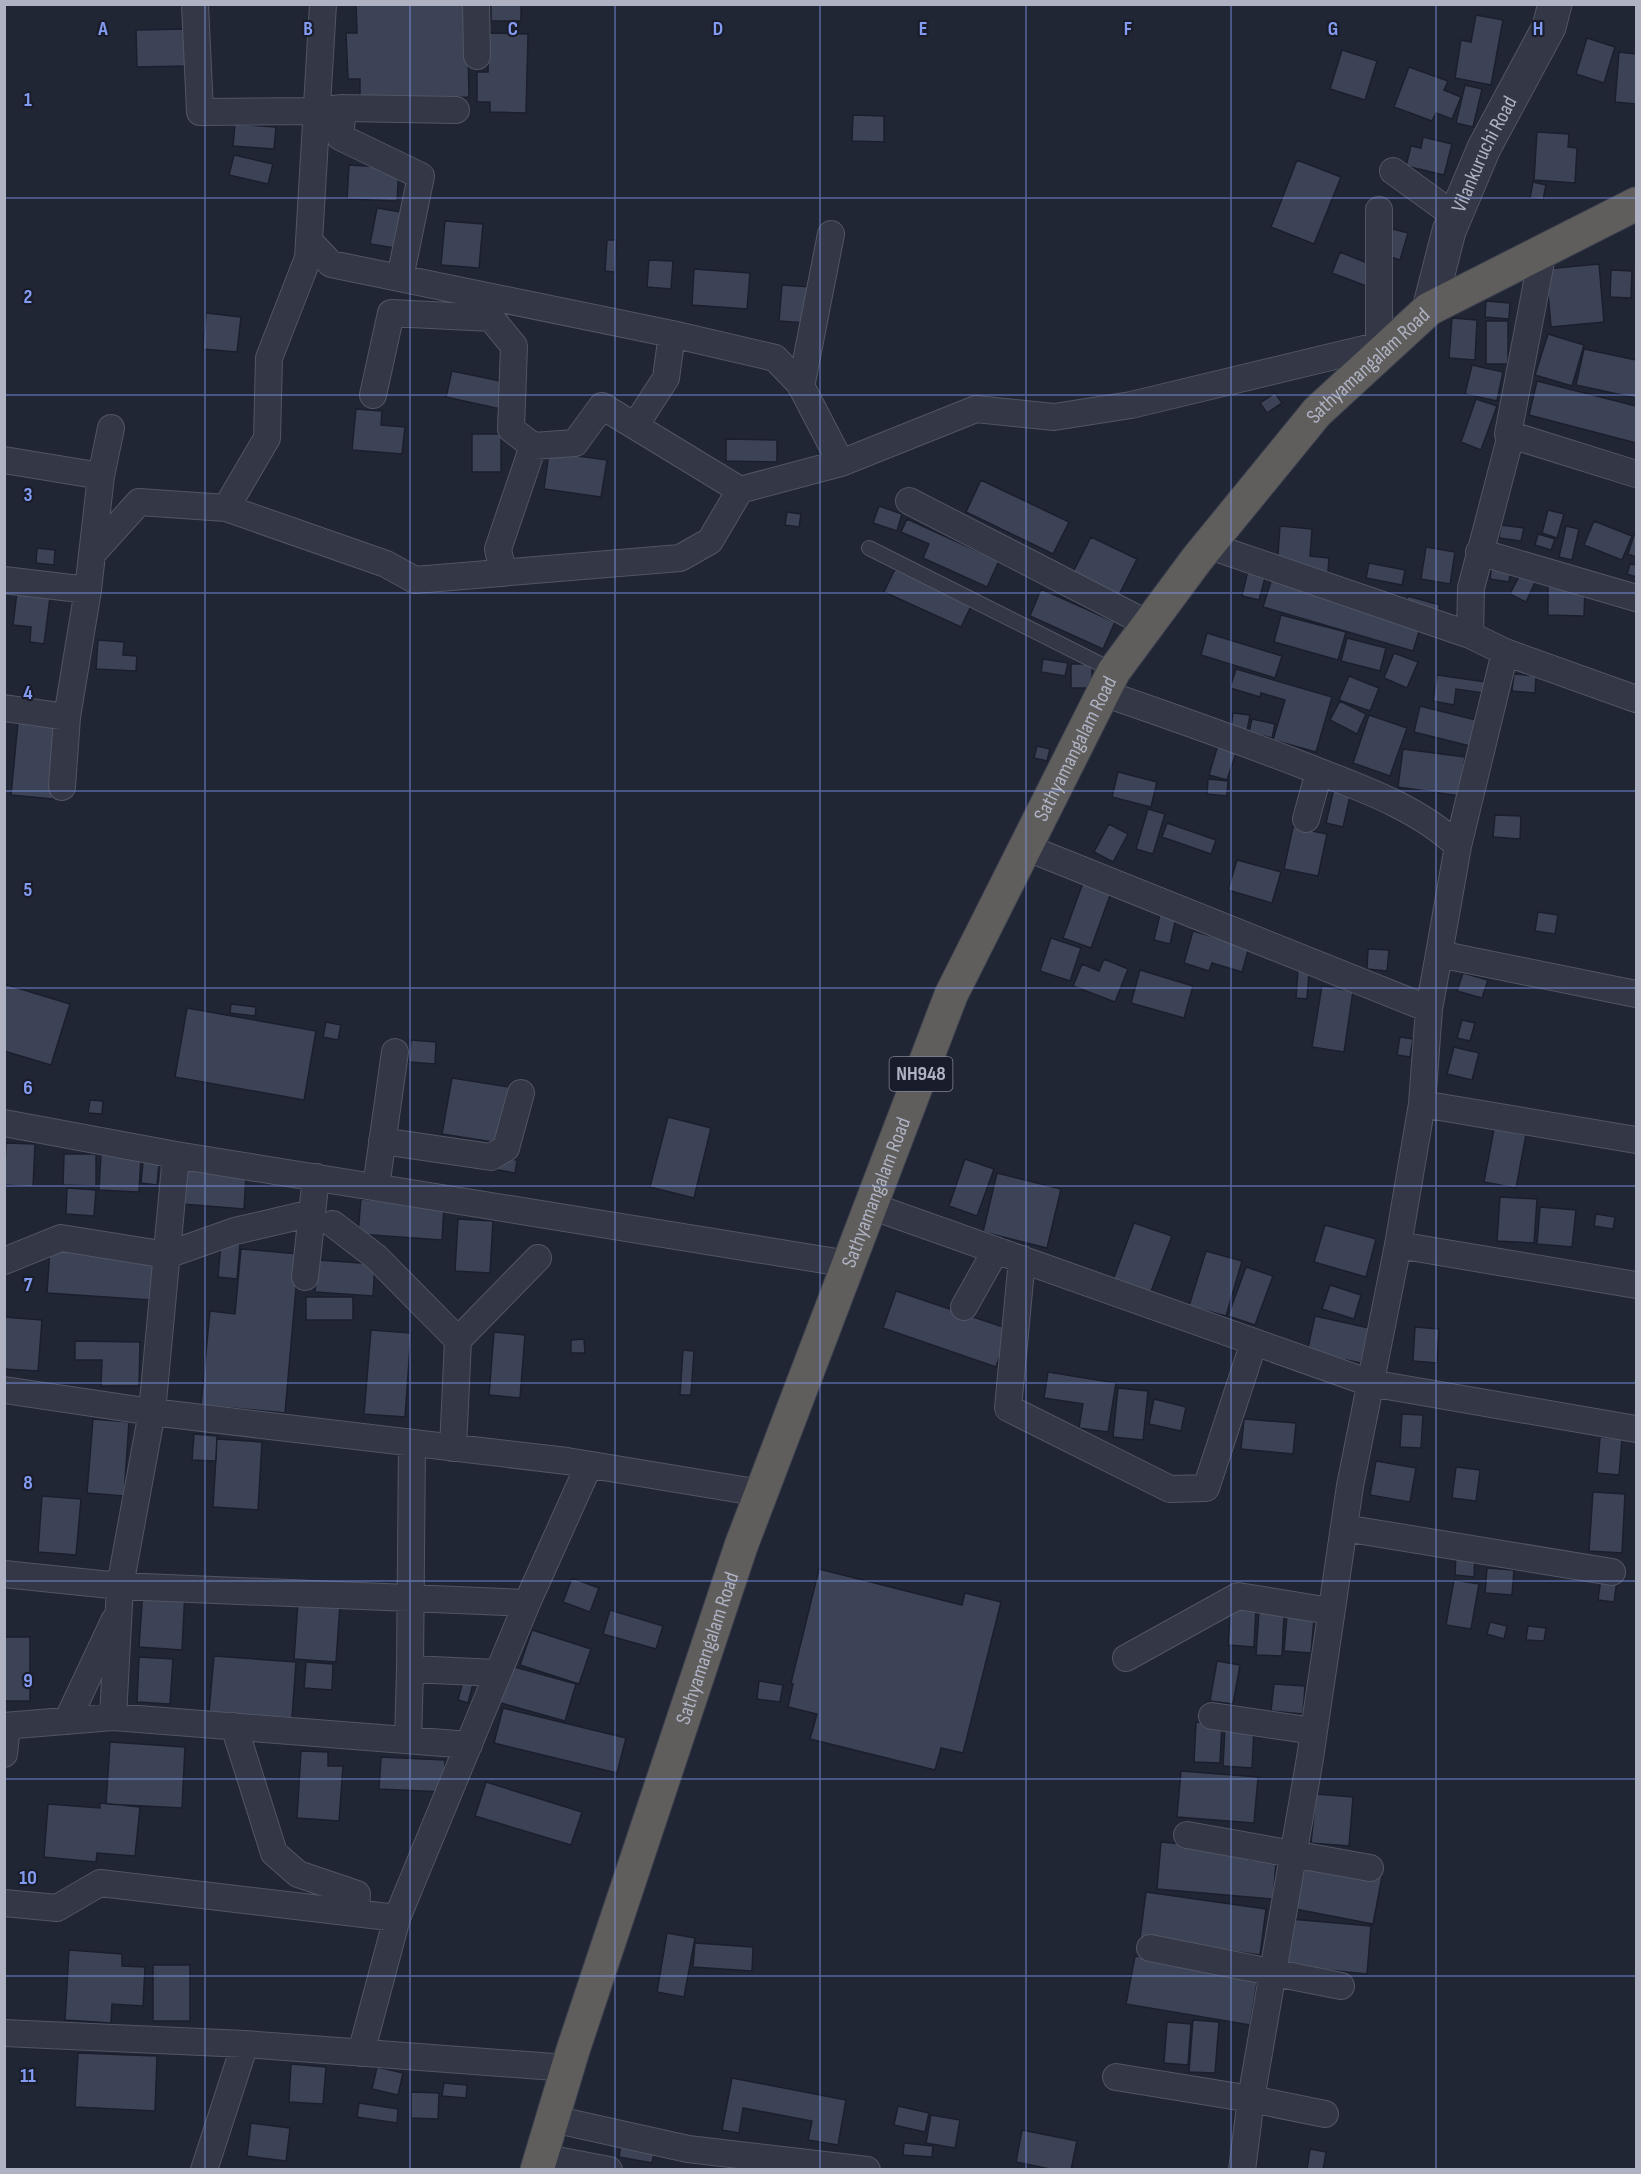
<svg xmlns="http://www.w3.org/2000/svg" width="1641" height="2174" font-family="'Sofia Sans Condensed',sans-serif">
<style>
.building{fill:#3d4356;stroke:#1b1f2d;stroke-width:1.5}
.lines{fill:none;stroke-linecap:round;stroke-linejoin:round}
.service-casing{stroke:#515564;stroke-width:16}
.minor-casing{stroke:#515564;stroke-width:28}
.tertiary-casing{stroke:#515564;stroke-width:35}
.trunk-casing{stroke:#3e4251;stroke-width:35}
.service{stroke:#343846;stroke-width:14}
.minor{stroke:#343846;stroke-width:26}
.tertiary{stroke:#343846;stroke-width:33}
.trunk{stroke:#5f5e5c;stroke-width:33}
.grid{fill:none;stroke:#849bf2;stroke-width:1.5;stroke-opacity:0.55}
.labels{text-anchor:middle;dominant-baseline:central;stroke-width:4.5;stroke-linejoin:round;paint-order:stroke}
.shield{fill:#191d2b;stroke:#818595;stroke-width:1.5}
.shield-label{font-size:20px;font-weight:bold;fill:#aeb2c3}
.street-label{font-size:21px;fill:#aeb2c3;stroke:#191d2b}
.grid-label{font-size:20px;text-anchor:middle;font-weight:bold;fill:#849bf2;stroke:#191d2b;stroke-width:4.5;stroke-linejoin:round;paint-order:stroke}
</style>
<rect width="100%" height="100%" fill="#212635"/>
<path class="building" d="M356,4H467L469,97L416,98L360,102V79H348L346,33H357Z
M491,4H521V21H491Z
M1476,15L1503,20L1491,85L1455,78L1461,40L1471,42Z
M189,29V66L137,67L136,30Z
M489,33L528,34L526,113L490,112V102H477V72H488Z
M1587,38L1615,47L1604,83L1576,74Z
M1342,50L1377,61L1365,100L1330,89Z
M1619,52L1636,54V104L1615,102Z
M1409,67L1448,81L1444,90L1461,97L1452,119L1436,113L1432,121L1394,107Z
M1465,85L1482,89L1473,127L1456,123Z
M853,115L884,116V142L852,141Z
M235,124L276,127L274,149L233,146Z
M1537,132L1569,134L1568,147L1577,148L1575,183L1534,180Z
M1423,137L1452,144L1444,175L1406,166L1411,146L1421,148Z
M234,155L273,164L268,184L229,175Z
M1297,160L1341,177L1314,244L1271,227Z
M349,165L399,168L397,201L347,199Z
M1533,182L1546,185L1543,200L1530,198Z
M377,208L401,212L395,248L370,244Z
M445,221L483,224L479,268L441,265Z
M1393,229L1408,233L1400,260L1385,255Z
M607,240H616L615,272L605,271Z
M1340,252L1377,267L1369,287L1332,273Z
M649,260L673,261L671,289L647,287Z
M1599,264L1604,322L1551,327L1546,269Z
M694,269L750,273L747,309L692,305Z
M1611,270L1632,271L1631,298L1610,297Z
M782,285L811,287L807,323L779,321Z
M1486,301L1510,303L1509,319L1485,317Z
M206,313L241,317L237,352L203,349Z
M1452,318L1477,320L1475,360L1449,358Z
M1486,321H1508V364H1486Z
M1548,334L1584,345L1572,386L1535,375Z
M1584,349L1636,360V398L1576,385Z
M1472,365L1503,372L1497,401L1465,394Z
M452,371L510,383L505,410L446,397Z
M1537,381L1636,406V443L1529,415Z
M1275,393L1282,403L1267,413L1260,403Z
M1476,399L1497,406L1481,450L1461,442Z
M356,409L382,411L381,425L405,427L402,454L352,450Z
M472,434H501V472H472Z
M726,439L777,440V462L726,461Z
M549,452L607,460L601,497L544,489Z
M981,480L1069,522L1053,554L966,512Z
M879,506L902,514L897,531L873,523Z
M1548,510L1564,514L1557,538L1542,533Z
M787,512L801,514L799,527L785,525Z
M907,519L999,561L987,587L923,558L929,544L901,532Z
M1594,521L1632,536L1622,560L1584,545Z
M1501,525L1524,528L1521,541L1499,538Z
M1280,526L1312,529L1310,556L1329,558L1328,572L1277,568Z
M1566,526L1579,529L1572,560L1559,557Z
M1635,532H1636V557L1628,554Z
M1538,534L1555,539L1551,550L1535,545Z
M1091,537L1137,559L1118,597L1072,574Z
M1426,547L1455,552L1450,584L1421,579Z
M37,548L55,550L54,565L36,563Z
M1369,563L1405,570L1402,585L1366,578Z
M1492,564L1511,567L1509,582L1490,579Z
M1630,564L1636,565V577L1627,574Z
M895,569L972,604L961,627L884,592Z
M1248,570L1266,574L1259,600L1242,596Z
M1522,571L1537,578L1526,602L1510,594Z
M1272,578L1422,622L1413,651L1263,607Z
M1548,586L1585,587L1584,616L1548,615Z
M1041,589L1115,622L1103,649L1030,616Z
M17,592L50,597L44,644L30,642L31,627L13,625Z
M1408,596L1440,605L1436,619L1404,609Z
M1281,615L1346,632L1338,660L1274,642Z
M1207,633L1282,656L1275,678L1201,655Z
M1347,638L1386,648L1380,671L1341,661Z
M98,640L124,642L123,655L137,656L136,671L96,669Z
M1394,653L1418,662L1407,688L1384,678Z
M1043,659L1068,663L1065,676L1041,672Z
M1071,664H1092V688H1071Z
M1236,669L1332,697L1316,752L1273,740L1285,700L1261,693L1260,697L1230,688Z
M1514,674L1536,676L1535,693L1512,691Z
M1437,675L1486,682L1484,693L1456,689L1454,705L1433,701Z
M1349,676L1379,688L1370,711L1339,700Z
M1340,701L1366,714L1357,734L1330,720Z
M1420,706L1476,720L1470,746L1414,732Z
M1233,713L1250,715L1247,731L1231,729Z
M1369,715L1407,728L1390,776L1353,763Z
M1252,719L1275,724L1272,738L1249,732Z
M18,722L60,726L53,799L11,795Z
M1220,738L1239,744L1227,780L1209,775Z
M1037,746L1050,749L1047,761L1034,758Z
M1403,749L1465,757L1460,796L1398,787Z
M1118,772L1157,782L1151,807L1112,797Z
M1208,779L1228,781L1227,796L1207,794Z
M1334,788L1351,792L1343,827L1326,823Z
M1148,809L1165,814L1153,854L1136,849Z
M1495,815L1521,816L1520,839L1493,837Z
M1167,823L1216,840L1211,854L1162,837Z
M1109,824L1128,834L1113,862L1094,852Z
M1293,827L1327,834L1318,876L1284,869Z
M1237,860L1281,872L1272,903L1228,890Z
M1084,880L1112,890L1091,948L1063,938Z
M1538,912L1558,915L1555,934L1535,931Z
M1160,914L1176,918L1170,944L1154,940Z
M1193,931L1249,947L1242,972L1212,963L1209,971L1184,963Z
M1051,938L1081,948L1070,981L1040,971Z
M1368,949L1389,950L1387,971L1367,969Z
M1104,959L1128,969L1115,1002L1073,986L1082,964L1099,971Z
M1298,969L1309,971L1307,999L1296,998Z
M1140,970L1193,986L1184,1018L1131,1003Z
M1463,973L1488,980L1482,998L1457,991Z
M4,984L70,1004L51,1065L4,1051Z
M1322,986L1353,991L1344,1052L1312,1047Z
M231,1004L256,1007L255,1016L230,1013Z
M187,1008L316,1031L304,1100L175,1077Z
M1462,1020L1475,1023L1470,1041L1457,1038Z
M326,1022L341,1025L338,1040L323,1037Z
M1400,1037L1413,1039L1410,1057L1397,1055Z
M411,1040L436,1042L435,1064L409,1062Z
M1454,1047L1479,1053L1472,1080L1447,1074Z
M452,1078L509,1087L499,1143L442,1134Z
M90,1100L103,1101L102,1114L88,1113Z
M668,1117L711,1128L694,1198L650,1187Z
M1494,1129L1526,1135L1516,1188L1484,1182Z
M6,1143L35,1144L33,1187L4,1185Z
M64,1154H96V1186L63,1185Z
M101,1154L141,1156L139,1192L99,1190Z
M500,1157L517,1160L515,1173L498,1170Z
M965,1159L994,1169L977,1216L949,1206Z
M143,1162L159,1163L157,1185L141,1183Z
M184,1170L246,1175L244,1209L182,1204Z
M997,1173L1061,1189L1047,1248L983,1232Z
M67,1188L96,1190L94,1216L66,1214Z
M1500,1197L1537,1199L1534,1243L1497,1241Z
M361,1199L444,1206L442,1240L358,1234Z
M1540,1207L1576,1210L1572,1247L1537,1244Z
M1596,1214L1615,1217L1613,1229L1594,1226Z
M458,1219L493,1221L490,1273L455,1271Z
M1134,1223L1172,1236L1150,1294L1113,1280Z
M1325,1225L1376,1239L1366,1277L1314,1262Z
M221,1243L240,1244L237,1279L218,1277Z
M50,1249L154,1256L151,1300L47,1293Z
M241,1249L299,1254L285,1413L201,1405L210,1311L235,1314Z
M1206,1251L1242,1261L1226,1316L1189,1306Z
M318,1260L375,1264L373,1296L315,1292Z
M1246,1267L1273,1276L1255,1325L1228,1316Z
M1330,1285L1361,1295L1354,1319L1322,1309Z
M896,1291L1009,1329L996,1367L883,1328Z
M306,1297H353V1320H306Z
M1315,1316L1369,1328L1361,1363L1307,1352Z
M4,1317L42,1320L38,1371L4,1369Z
M1415,1327L1439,1329L1437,1363L1413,1361Z
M371,1330L411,1333L405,1417L364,1414Z
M494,1332L525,1335L520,1398L489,1395Z
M584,1339L585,1353H571V1340Z
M75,1341L140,1342L139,1386H101L102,1360H75Z
M683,1350L694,1351L691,1395H680Z
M1048,1372L1116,1383L1108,1432L1079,1428L1083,1404L1044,1398Z
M1118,1388L1148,1391L1143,1440L1113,1437Z
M1154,1399L1186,1407L1181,1431L1149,1424Z
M1402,1414L1423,1415L1421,1448L1400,1447Z
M93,1419L129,1422L124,1496L87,1493Z
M1244,1419L1296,1423L1293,1454L1241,1449Z
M194,1434L217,1436L216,1461L192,1460Z
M1600,1437L1622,1439L1619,1475L1597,1473Z
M217,1439L262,1442L258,1510L213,1507Z
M1376,1461L1416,1468L1410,1502L1370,1495Z
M1456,1467L1480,1470L1476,1501L1452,1498Z
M1593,1492L1625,1494L1622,1553L1589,1551Z
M42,1496L81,1499L76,1555L38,1552Z
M1456,1554L1475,1555L1474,1577L1455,1575Z
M1487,1568L1514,1570L1512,1595L1485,1593Z
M819,1569L962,1605L965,1593L1001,1602L963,1753L941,1748L935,1770L810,1739L817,1714L788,1707L793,1684L791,1683Z
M572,1578L599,1588L590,1612L563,1602Z
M1601,1578L1617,1580L1614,1602L1598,1600Z
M1454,1580L1479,1584L1471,1629L1446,1625Z
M143,1589L185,1591L182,1650L139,1647Z
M298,1602L340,1605L336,1662L294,1659Z
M1231,1605L1256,1607L1254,1647L1228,1645Z
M610,1610L663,1626L656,1649L603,1634Z
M1259,1611L1284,1613L1282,1656L1256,1655Z
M1287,1616L1314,1618L1311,1653L1284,1651Z
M1490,1622L1507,1626L1504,1639L1487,1634Z
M1528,1626L1546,1628L1544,1641L1526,1640Z
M532,1630L591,1649L579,1684L520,1665Z
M4,1637H30V1701H4Z
M214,1656L296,1662L292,1718L209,1712Z
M139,1657L173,1659L170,1704L137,1702Z
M1217,1661L1240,1665L1233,1704L1210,1701Z
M306,1662L333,1664L332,1690L304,1688Z
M507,1665L576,1684L565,1721L497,1702Z
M464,1677L474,1680L468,1703L458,1700Z
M759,1681L783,1685L780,1702L757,1699Z
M1274,1684L1305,1686L1303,1714L1271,1711Z
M503,1708L626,1738L617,1773L494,1743Z
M1196,1722L1222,1723L1220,1763L1194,1762Z
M1225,1727L1254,1729L1252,1768L1223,1766Z
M110,1742L185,1747L182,1808L106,1804Z
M301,1751L328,1752V1766H343L339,1821L297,1818Z
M381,1757L445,1760L444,1792L379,1789Z
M1181,1771L1258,1777L1254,1823L1177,1817Z
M486,1782L582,1812L571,1845L475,1816Z
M1316,1794L1353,1797L1349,1846L1311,1843Z
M100,1803L140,1807L135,1856L97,1853L96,1862L44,1857L48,1804L100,1808Z
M1161,1842L1250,1850L1249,1860L1276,1862L1273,1899L1157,1889Z
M1304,1862L1382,1877L1373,1924L1295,1909Z
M1146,1892L1266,1909L1260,1955L1140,1938Z
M1290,1919L1371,1926L1367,1974L1286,1966Z
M667,1933L695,1938L684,1997L657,1992Z
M695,1943L753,1947L752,1971L693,1967Z
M69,1950L122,1954V1966L145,1967L143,2006L112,2004L111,2023L65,2020Z
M1135,1956L1258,1977L1250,2025L1126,2004Z
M153,1965H190V2021H153Z
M1193,2020L1219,2022L1215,2073L1189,2072Z
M1167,2022L1191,2024L1188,2065L1164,2063Z
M78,2053L157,2056L155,2111L75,2107Z
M291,2064L326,2067L323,2104L289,2102Z
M377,2067L403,2073L398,2095L372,2089Z
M732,2078L846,2100L838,2145L808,2140L812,2121L743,2108L739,2133L722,2130Z
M444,2083L467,2085L466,2098L442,2096Z
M411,2092L439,2093L438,2119L411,2118Z
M359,2103L398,2109L397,2123L357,2117Z
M898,2106L929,2113L925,2132L894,2125Z
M931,2115L960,2120L955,2148L926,2143Z
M251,2123L290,2128L286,2161L247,2156Z
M1022,2130L1077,2141L1071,2170H1055L1016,2162Z
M621,2143L655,2149L652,2163L619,2157Z
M904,2143L933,2146L932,2157L903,2155Z
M1310,2149L1326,2152L1323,2170H1307Z"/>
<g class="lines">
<defs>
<path id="service" d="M869,548L1114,671"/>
<path id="minor" d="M195,4L200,112L316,111L343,108L456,110
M476,4L477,56
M343,108L340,137L421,176L400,278
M1393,171L1455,216
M309,241L331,264L672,334L775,358L800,384L841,463
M1543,251L1508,434L1636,474
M1379,344V210
M801,387L831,234
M373,395L391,313L491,318L514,346L511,429L533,446L575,443L602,406L740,490
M635,426L666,378L672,334
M1508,434L1510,439L1471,588L1470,635L1505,652L1636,699
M4,460L101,476
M909,501L1148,624
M226,508L267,438L269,358L308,258L323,4
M1207,545L1470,635
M1479,552L1636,598
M92,554L139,502L226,508L386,564L415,580L680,558L710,541L740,490L841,463L976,409L1054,417L1131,405L1393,342
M503,573L498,549L533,446
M4,580L88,590
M1103,693C1173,717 1241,741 1310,768C1361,788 1419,808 1458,846
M4,708L67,717
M62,787L67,717L88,590L101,476L111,428
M1306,819L1319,772
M1025,847L1429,1009
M1439,954L1636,994
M1422,1104L1636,1140
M4,1123L176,1155L849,1264
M382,1141L491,1157L506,1148L521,1093
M376,1187L395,1052
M871,1206L1370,1383L1636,1429
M333,1224L376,1257L458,1340
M1398,1245L1636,1285
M1022,1259L1008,1408L1170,1489L1206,1488L1254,1342
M4,1261L61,1238L167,1255L235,1231L312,1213
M305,1277L316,1177
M964,1307L996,1250
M4,1390L152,1412L567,1461L761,1493
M453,1448L458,1340L538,1258
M1344,1528L1612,1572
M4,1574L120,1586L527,1603
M1126,1658L1238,1596L1330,1611
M410,1669L498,1673
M1212,1716L1314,1731
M113,1717L120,1586L152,1412L176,1155
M67,1721L114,1621
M4,1726L113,1717L469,1745
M234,1726L274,1853L298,1874L357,1894L356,1913
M408,1740L410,1669L412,1443
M4,1754L7,1726
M1187,1835L1370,1868
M4,1903L57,1908L100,1883L397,1918
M1150,1948L1341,1986
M4,2033L245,2044L568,2068
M361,2053L397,1918L527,1603L589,1465
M1116,2077L1251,2099L1325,2114
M553,2119L688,2149L867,2170
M541,2157L609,2170
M204,2170L245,2044
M1242,2170L1251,2099L1310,1758L1350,1486L1398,1245L1422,1104L1429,1009L1439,954L1458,846L1505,652"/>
<g id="tertiary">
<path id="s1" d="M1429,309L1449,231L1484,148L1549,27L1555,4"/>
</g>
<g id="trunk">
<path id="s2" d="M537,2170L573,2050L741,1546L951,995L1114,671L1197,559L1317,412L1429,309L1636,204"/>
</g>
</defs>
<use href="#service" class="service-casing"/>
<use href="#minor" class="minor-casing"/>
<use href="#tertiary" class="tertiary-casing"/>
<use href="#trunk" class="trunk-casing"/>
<use href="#service" class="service"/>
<use href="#minor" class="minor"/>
<use href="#tertiary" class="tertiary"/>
<use href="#trunk" class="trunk"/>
</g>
<path class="grid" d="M205,4V2170M410,4V2170M615,4V2170M820,4V2170M1026,4V2170M1231,4V2170M1436,4V2170M4,198H1636M4,395H1636M4,593H1636M4,791H1636M4,988H1636M4,1186H1636M4,1383H1636M4,1581H1636M4,1779H1636M4,1976H1636"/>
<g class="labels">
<rect class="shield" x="889.5" y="1057" width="63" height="34" rx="4.5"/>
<g class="shield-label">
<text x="921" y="1074">NH948</text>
</g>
<g class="street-label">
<text stroke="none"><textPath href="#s1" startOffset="165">Vilankuruchi Road</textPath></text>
<text stroke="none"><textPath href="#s2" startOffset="2007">Sathyamangalam Road</textPath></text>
<text stroke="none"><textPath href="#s2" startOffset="1522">Sathyamangalam Road</textPath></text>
<text stroke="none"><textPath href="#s2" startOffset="1035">Sathyamangalam Road</textPath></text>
<text stroke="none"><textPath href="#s2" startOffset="549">Sathyamangalam Road</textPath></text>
</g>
</g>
<g class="grid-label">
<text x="103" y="35">A</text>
<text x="308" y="35">B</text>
<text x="513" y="35">C</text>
<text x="718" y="35">D</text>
<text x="923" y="35">E</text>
<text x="1128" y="35">F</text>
<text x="1333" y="35">G</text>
<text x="1538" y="35">H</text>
<text x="28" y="106">1</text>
<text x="28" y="303">2</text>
<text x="28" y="501">3</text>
<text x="28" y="699">4</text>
<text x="28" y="896">5</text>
<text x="28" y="1094">6</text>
<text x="28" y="1291">7</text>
<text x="28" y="1489">8</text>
<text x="28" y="1687">9</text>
<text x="28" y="1884">10</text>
<text x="28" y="2082">11</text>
</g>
<rect width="1641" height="2174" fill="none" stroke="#aeb2c3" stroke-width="12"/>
</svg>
